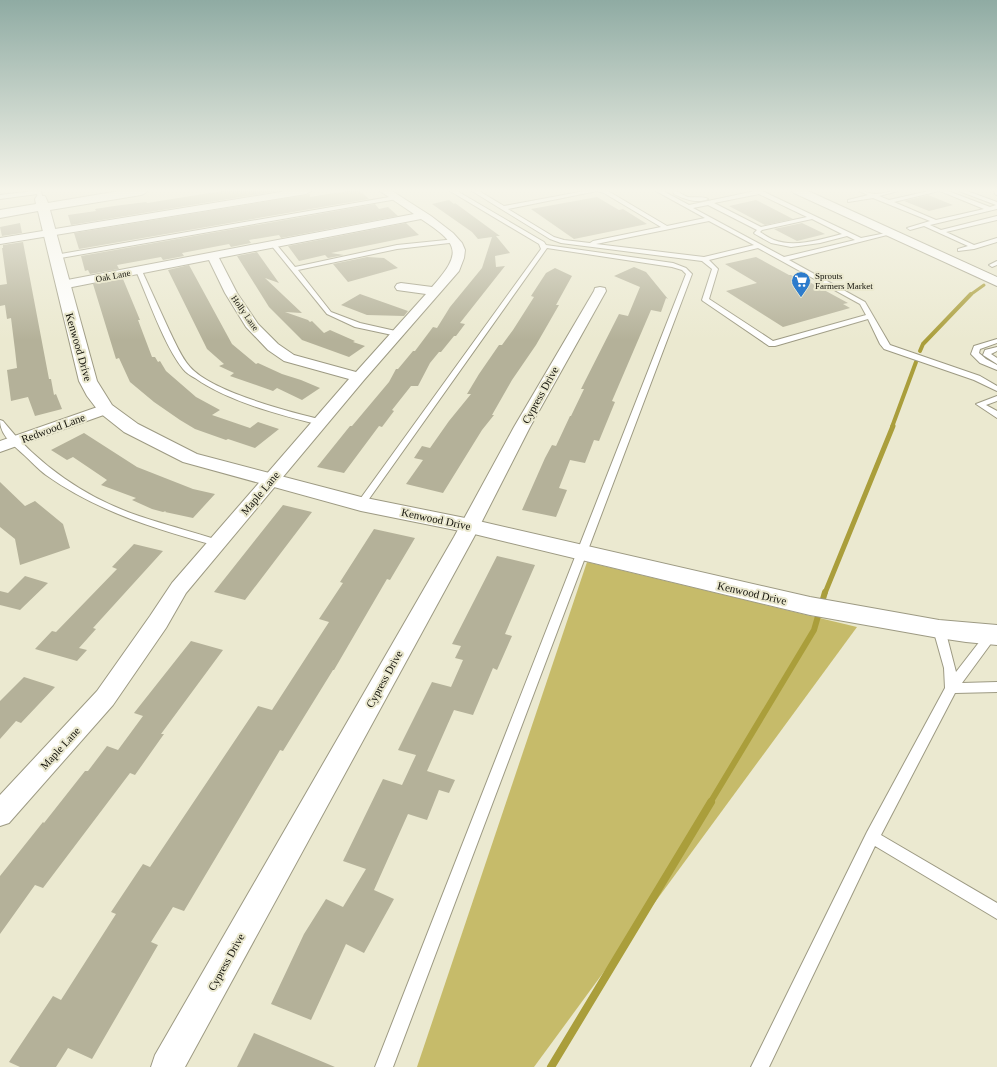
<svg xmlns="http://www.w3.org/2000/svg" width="997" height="1067" font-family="Georgia,serif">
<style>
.green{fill:#c6bb6a}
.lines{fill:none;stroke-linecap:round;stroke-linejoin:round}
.stream-far4{stroke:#aa9e3b;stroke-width:3}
.stream-far3{stroke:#aa9e3b;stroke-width:4}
.stream-far2{stroke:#aa9e3b;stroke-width:5}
.stream-far1{stroke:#aa9e3b;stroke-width:6}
.stream{stroke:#aa9e3b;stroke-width:8}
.building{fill:#b4b199}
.lane-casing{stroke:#9d9a83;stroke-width:2}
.street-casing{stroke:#9d9a83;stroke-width:2}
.secondary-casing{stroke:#9d9a83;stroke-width:2}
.primary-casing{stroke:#9d9a83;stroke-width:2}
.lane{fill:#fff;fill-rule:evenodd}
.street{fill:#fff;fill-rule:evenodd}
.secondary{fill:#fff;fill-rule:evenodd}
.primary{fill:#fff;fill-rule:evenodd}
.labels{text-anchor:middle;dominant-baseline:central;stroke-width:4;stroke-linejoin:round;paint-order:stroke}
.far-street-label{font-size:9px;fill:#14130b;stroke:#ebe9d0}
.far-poi-label{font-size:9px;fill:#14130b;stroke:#ebe9d0;text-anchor:start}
.street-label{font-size:11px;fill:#14130b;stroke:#ebe9d0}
</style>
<rect width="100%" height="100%" fill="#ebe9d0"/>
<path class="green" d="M587,562L857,627L534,1067H417Z"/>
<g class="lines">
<path class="stream-far4" d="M970,295L984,285"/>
<path class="stream-far3" d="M920,351L923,344L971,294
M892,427L916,362"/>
<path class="stream-far2" d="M825,593L893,426"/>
<path class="stream-far1" d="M710,803L814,630L825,592"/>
<path class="stream" d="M551,1067L711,802"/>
</g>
<path class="building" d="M222,191H278L71,225L68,215L96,211L95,209L114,206L146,202L147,203Z
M347,191H360L369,199L79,249L74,233L306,195L310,194V197Z
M928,195L953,205L929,211L904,201Z
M597,197L619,210L623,209L647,224L574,239L531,209Z
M449,200L454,204L455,203L500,236H496L510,253L495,256L496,267L505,266L460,323L465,324L456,336H454L441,352H439L430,363L418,386H411L392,410L394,411L382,427L379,426L344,473L317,467L350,426H352L389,382L396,369H398L413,351H415L433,327L437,328L450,307L482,268L492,237L478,239L472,232L432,204Z
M756,200L793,219L765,225L729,206Z
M375,204L379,209L388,207L398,216L281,238L279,235L249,240L251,243L231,247L229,244L182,253L184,256L163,260L161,257L117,265L119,269L90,274L88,270L85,271L81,256Z
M20,223L22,233L2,236L0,227Z
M406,223L419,235L331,253L344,255L328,258L325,255L299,261L288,246Z
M802,223L825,234L797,241L774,229Z
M23,242L49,379H51L54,395L56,394L62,409L35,416L28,397L11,401L7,370L17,368L15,350L11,318L7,319L5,305L0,306V285L7,284L2,248H3V245Z
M257,252L279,283L265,278L302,313L285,312L308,320L310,322L312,321L324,333L330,330L355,341L353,342L365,346L349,357L302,340L269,307L237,256Z
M367,257L384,258L398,268L348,282L333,264Z
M756,257L789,275H791L798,279L802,278L848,303L843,304L850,308L783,327L726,291L757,283L725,264Z
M189,265L232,344L256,364L258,363L282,374L301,380L320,388L302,400L277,388L273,391L230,376L234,373L219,366L224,364L207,349L168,270Z
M634,267L646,272L668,299L666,298L661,312L651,310L612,401L615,402L599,441L594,440L585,463L570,460L559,488L567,490L556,517L522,510L545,458L552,445L556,446L570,416H571L584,389H581L619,314L628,316L640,287L614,276Z
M555,268L572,276L556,305H559L536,345L512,380L492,415H494L482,430L443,493L406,484L423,460L414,458L422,446L430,448L449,421L471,394H467L479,374L499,345H502L513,330L534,297L531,296L546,273Z
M123,279L140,320H138L152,357H155L158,362L160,361L166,371L196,397L220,410L212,415L250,428L258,422L279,429L255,448L228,439L226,440L195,429L180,420L154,402L130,382L119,358L116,359L93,284Z
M360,294L408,311L404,316L367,315L341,305Z
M84,433L137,467L193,489L215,494L193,518L165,512L166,511L163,512L152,509L132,500L136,498L101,485L107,480L73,457L67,460L51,450Z
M0,482L25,506L35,501L63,524L70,548L20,565L15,539L0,527Z
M283,505L312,512L245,600L214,592Z
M374,529L415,538L390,580L387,579L334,670H333L283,751L280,750L184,911L173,907L151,942L158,945L92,1059L68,1048L56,1067H20L9,1062L53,996L61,1000L116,914L111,912L143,864L150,867L258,706L272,710L329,622L319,619L343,583L340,582Z
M134,544L163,551L93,628L96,629L79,648L87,650L77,661L35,649L52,631L56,632L117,569L112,567Z
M497,556L535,565L505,634L512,636L497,670L493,668L473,715L454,710L427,771L455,780L449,793L439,790L427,820L408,814L374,890L394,899L364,953L346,944L311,1020L271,1004L304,934L326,899L343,907L366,869L343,861L383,779L402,785L416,755L398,750L432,682L451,687L463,660L455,658L461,646L452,644Z
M25,576L48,583L20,610L0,605V591L8,593Z
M191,641L223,650L161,734H164L135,775L130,773L43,888L35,885L0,934V876L43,822L44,823L85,771H88L107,746L118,750L143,716L134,713Z
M24,677L55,687L21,723L16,721L0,739V701Z
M254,1033L335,1067H237Z"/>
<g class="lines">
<defs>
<path id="lane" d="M34,191H41L43,200H39L37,194L0,199V195Z
M450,191H457L544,242L546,245L673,263L686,268L692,274L393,1067H375L686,274L682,270L672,267L547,248L364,506H358L356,504L358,502L541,249L539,244Z
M472,191H479L504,206L585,191H597L508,209L554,237L564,240L590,243L593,241L661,227L604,193L597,191H608L667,226L705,218L656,191H663L689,205L755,191H762L861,238L891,232V234L789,260L865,302L890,345L980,376L997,386V391L974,380L884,349L880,344L868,319L775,346H769L703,301L702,300L712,269L702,261L561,243L550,239ZM759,194L807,217L761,227L714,203ZM708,205L757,230L754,233L755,234L771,243L791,247L820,243L847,236L855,240L784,257L693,208ZM812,219L842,234C822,239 795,248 774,240C769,238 765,235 760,232L762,230ZM709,221L754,245L704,257L596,244ZM758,248L860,304L866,315L773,341L709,299L718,269L709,260Z
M673,191C679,191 682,195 688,197C694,198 703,196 708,199C698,204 683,199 674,194Z
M859,191C865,191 870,194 875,194C883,194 890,191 898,191L879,196L889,200L929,191H939L894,202L936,220L984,209L940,191H948L990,207L996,205L959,191H967L997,202V209L930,225L941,230L997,216V220L946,232L974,245L997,238V242L974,249L958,251V249L968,246L924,226L910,230L907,228L930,221L873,198L848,202V200L868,195Z
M994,191H997V195L995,194Z
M395,196L397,197V199L55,259L52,257L55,255Z
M456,239L458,240V242L397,249L298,270L331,312L360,323L400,332V336H397L355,327L327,314L271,245L276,244L295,267L397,245Z
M997,261V265L992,267L989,265Z
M139,269L142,271C151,291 160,310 169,330C175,342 181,357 190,367C212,392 290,412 323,420L324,422L323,424L320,425C281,415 229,402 195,378C191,376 186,373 183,369C164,345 149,300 136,271Z
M997,339V343L980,349L979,353L986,359L997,365V370L980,363L971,354L974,346Z
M997,347V351L991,354L997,358V364L983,355L985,350Z
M997,396V401L986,405L997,411V418L976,404Z
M0,420L3,421C38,465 86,498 139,516C166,525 193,532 221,541L222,543L217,546C156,529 98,512 46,475C38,469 31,461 23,454C13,445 0,435 0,420Z
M939,625L943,626L945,629L956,672L987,632L991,631L995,632L997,635L995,638L962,683L997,682V692L955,693L881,835L997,903V919L875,846L769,1067H751L867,832L945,688L944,668L933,629L935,626Z"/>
<path id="street" d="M287,191H311L306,194L0,244V238Z
M380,191H392L431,216L453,233L462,243L465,250L464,258L459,271L364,380L186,593L166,628L113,705L9,823L0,826V795L97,691L150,616L172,583L349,379L284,361L268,350L246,327L225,293L209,260L62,289L58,288L56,285L58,282L62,281L414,214ZM421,219C459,244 463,252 432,287L401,283L397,284L395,287L397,290L426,294L356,372L294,355L278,344L258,324L237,293L219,258Z
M600,287L605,288L606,291L530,427L474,537L185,1067H151L155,1055L454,537L514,427L594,291L595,288Z
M106,404L112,406L114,409L112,412L0,452V441Z"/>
<path id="secondary" d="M119,191H147L145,193L141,195L50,210L97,381L112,405L138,424L197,454L361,497L470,519L810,597L939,620L997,625V645L966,642L939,638L810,615L470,533L361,511L183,462L124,432L100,413L87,396L79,381L38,211L0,218V210L36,204L35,199L37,196H45L48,203Z"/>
<path id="primary" d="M792,191H808L997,277V286L794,193Z"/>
</defs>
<use href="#lane" class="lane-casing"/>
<use href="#street" class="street-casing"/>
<use href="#secondary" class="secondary-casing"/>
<use href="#primary" class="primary-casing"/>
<use href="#lane" class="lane"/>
<use href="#street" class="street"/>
<use href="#secondary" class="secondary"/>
<use href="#primary" class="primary"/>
</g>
<linearGradient id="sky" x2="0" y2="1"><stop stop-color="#8faba3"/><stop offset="0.56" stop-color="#f6f5ea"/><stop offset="1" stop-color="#f6f5ea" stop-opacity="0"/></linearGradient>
<rect width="997" height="340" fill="url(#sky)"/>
<defs>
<symbol id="supermarket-pin" viewBox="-11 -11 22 30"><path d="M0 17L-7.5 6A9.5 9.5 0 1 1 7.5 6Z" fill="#2e7ccc" stroke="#ebe9d0"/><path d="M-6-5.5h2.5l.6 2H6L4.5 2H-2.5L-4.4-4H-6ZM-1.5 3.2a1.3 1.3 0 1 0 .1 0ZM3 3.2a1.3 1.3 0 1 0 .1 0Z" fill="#fff"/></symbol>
</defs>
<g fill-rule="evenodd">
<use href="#supermarket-pin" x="790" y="270" width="22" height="30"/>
</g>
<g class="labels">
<g class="far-street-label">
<text transform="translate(113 276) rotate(-11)">Oak Lane</text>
<text transform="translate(245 313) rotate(55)">Holly Lane</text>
</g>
<g class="far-poi-label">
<text x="815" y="276">Sprouts<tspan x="815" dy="10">Farmers Market</tspan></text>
</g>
<g class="street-label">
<text transform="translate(79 347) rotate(74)">Kenwood Drive</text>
<text transform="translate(540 395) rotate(-61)">Cypress Drive</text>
<text transform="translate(53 428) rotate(-20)">Redwood Lane</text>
<text transform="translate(260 493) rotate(-50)">Maple Lane</text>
<text transform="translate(436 519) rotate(12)">Kenwood Drive</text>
<text transform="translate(752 593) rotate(13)">Kenwood Drive</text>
<text transform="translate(384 679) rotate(-61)">Cypress Drive</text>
<text transform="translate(60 748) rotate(-48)">Maple Lane</text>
<text transform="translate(226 962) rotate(-61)">Cypress Drive</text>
</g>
</g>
</svg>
